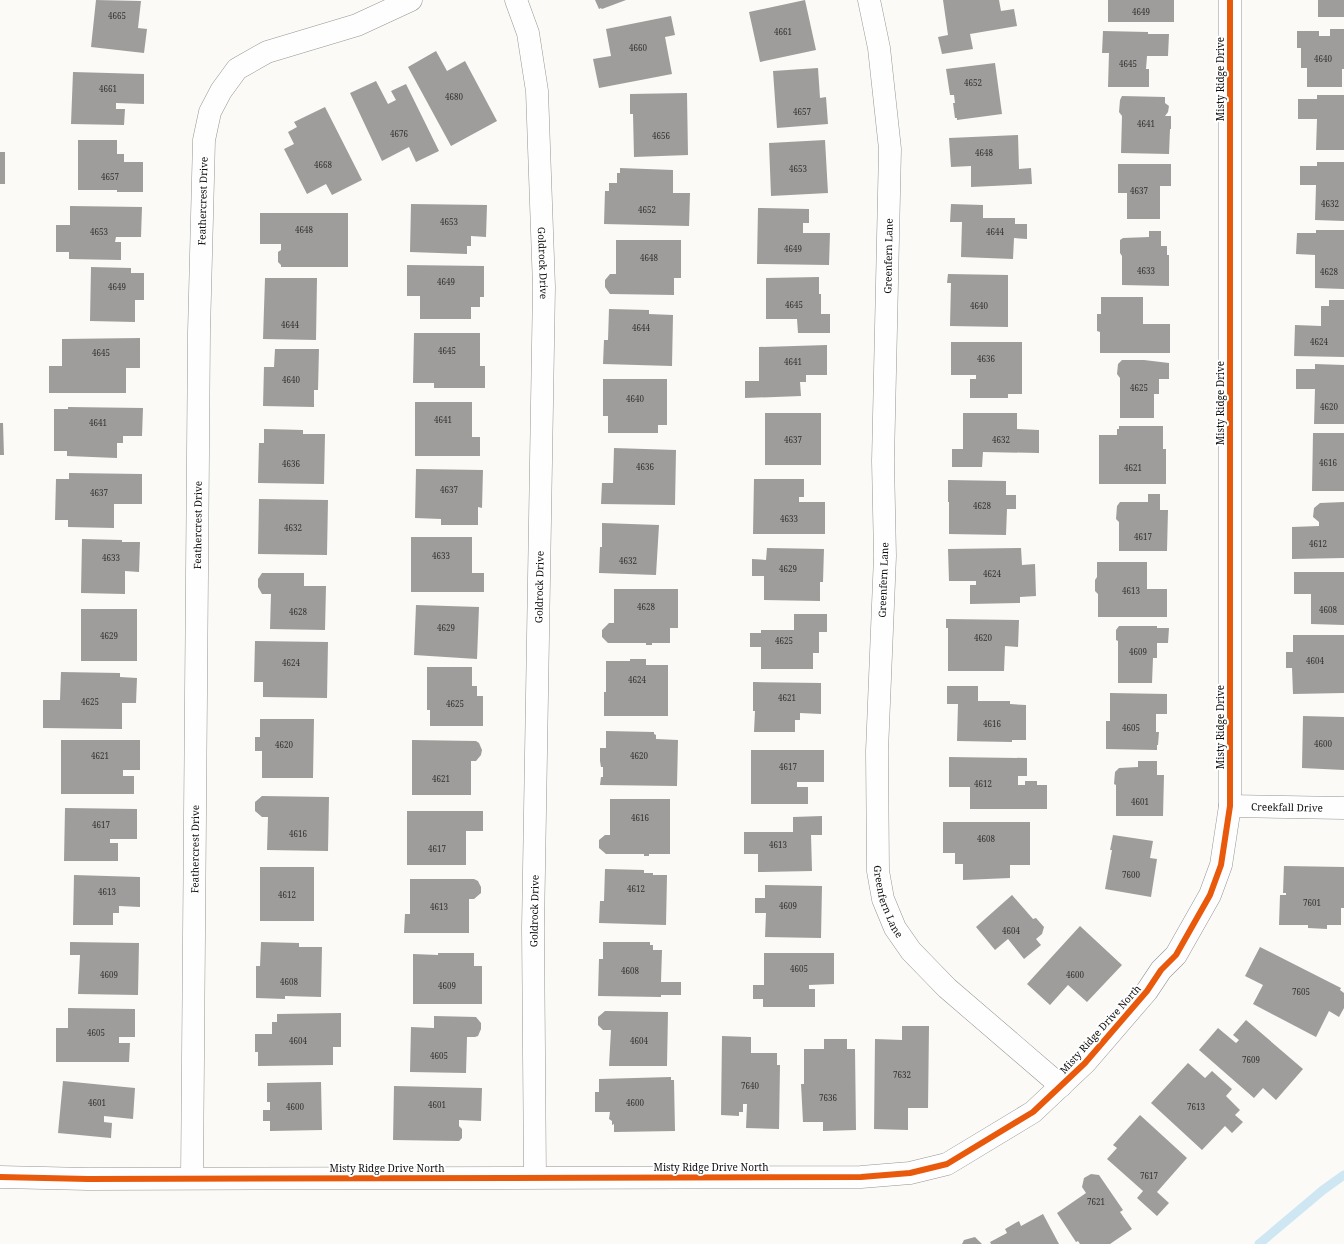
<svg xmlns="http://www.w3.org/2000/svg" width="1344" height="1244" font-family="'Noto Serif',serif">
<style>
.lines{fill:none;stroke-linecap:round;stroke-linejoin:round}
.stream{stroke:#cee7f2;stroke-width:9}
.building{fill:#9f9d9b}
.minor-casing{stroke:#959593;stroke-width:23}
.minor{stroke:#fefefe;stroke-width:22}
.cycleway-casing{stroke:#fff;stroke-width:8}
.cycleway{stroke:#e8590c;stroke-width:6}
.labels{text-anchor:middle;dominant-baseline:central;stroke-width:4;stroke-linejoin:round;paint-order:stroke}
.number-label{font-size:8px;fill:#333232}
.street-label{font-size:10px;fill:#0f0f0f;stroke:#fff}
</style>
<rect width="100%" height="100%" fill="#fbfaf6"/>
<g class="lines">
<path class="stream" d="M1259,1244L1323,1190L1344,1175"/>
</g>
<path class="building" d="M96,0L141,1L138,28L147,29L144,53L91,47Z
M595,0H626L602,9L601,8L599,9Z
M805,0L816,50L760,62L749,12Z
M943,0H999L1001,11L1014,9L1017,26L970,34L973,49L942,54L938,37L948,35Z
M1108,0H1174V22H1108Z
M1318,0H1344V17H1318Z
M671,16L675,35L665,37L672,74L599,88L593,59L611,56L606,29Z
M1330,29H1344V69H1342V87H1307V68H1301V48H1297V31H1319V36H1330Z
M1103,31L1148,32V34H1169L1168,56H1147L1146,69H1149V87H1108L1109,53H1102Z
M436,51L447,71L465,61L497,121L451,146L408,67Z
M995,63L1002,114L957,120V118H955L953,103H955L954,95H950L946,69Z
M818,68L820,98L826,97L828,124L777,128L773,71Z
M73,72L144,74V104L116,103V109H125L124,125L71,124Z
M376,81L388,104L396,100L391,91L406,84L439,151L416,162L409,147L382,161L350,93Z
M687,93L688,155L634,157L633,114H630V94Z
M1317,95H1344V150H1316L1317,119H1298V99H1317Z
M1122,96L1165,97V103L1169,106L1168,112L1165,116H1171V129H1170L1169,154L1121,153L1122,116L1119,112L1120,100Z
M325,107L362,180L332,195L326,184L307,194L284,149L294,144L288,132L297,127L294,122Z
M1018,135L1019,169L1031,168L1032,184L971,187V166L951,167L949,138Z
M78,140H117V154H124V162H143V192H117V190H78Z
M825,140L828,193L771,196L769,143Z
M0,152H5V184H0Z
M1317,162H1344V221L1315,220L1316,185H1300V166H1317Z
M1118,164H1171V186H1160V219H1127V193H1118Z
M620,168L673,170V193H690L689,226L604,224L605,191H609V183H617V173H620Z
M411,204L487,205L486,237L471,236V246H467V254L410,252Z
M951,204L983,205V218H1015V224H1027V239L1014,238L1013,259L961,257L962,222H950Z
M70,206L142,207L141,237H116L115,242H121V260L69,259V252H56V225H70Z
M758,208L809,209V223H803V233H830L829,265L757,264Z
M260,213H348V267H281V265L278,262V252L281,250V244H260Z
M1316,230H1344V289L1315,288V255L1296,254L1297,233H1316Z
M1149,231H1161V246H1167V255H1169V286L1122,285V256L1120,253V240L1123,238L1149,237Z
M616,240H681V278H674V295L610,294L605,287V280L610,274H616Z
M407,265L484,266V297H480V307H471V319H420V296H407Z
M91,267L131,268V273H144V300H135V322L90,321Z
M948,274L1008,275V327L950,326L951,283H947Z
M819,277V294H821V314H830V333H798L797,319H766V278Z
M265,278H317L316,340L263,339Z
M1101,297H1143V324H1170V353H1100V332L1097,331V314H1101Z
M1329,300H1344V357L1294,356L1295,325L1321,326V306H1329Z
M609,309L649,310V314L673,315L672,366L603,364L604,340H608Z
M414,333H480V366H485V388H434V383H413Z
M140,338V368H126V393H49V366H62V339Z
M951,342H1022V394H1008V398H970V379H976V375H951Z
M827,345V375H806V382H800L801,396L745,398V381H759V347Z
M275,349H319L318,390H314V407L263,406L264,367H274Z
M1122,360H1144L1169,363V379H1159V394H1154V418H1120V378L1117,374L1118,364Z
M1315,364L1344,365V424H1314L1315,389H1296V369H1315Z
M603,379H667V425H658V433H608V416H603Z
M415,402H472V437H480V456H415Z
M68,407L143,408L142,436H123V443H117V458L67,456V451H54V409H68Z
M765,413H821V465H765Z
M963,413H1017V429L1039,430V453L983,452L982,467H952V449H963Z
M0,423H3L4,455H0Z
M1119,426H1163V449H1166V484H1099V435H1117V429H1119Z
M264,429L303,430V434H325L324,484L258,483L259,443H264Z
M1313,433H1344V491H1312Z
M614,448L676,450L675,505L601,504L602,483H613Z
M416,469L483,470L482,508L478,507V525H441V519L415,518Z
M69,473L142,474V504H114V528L68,527V520H55L56,479H69Z
M754,479H804V497H799V502H825V534H753Z
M948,480L1006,481V495H1016V509H1007L1006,535L949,534V502H948Z
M1148,494H1160V510H1168L1167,551H1119V522L1116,519L1117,506L1120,502H1148Z
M259,499L328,500L327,555L258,554Z
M1344,502V558L1292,559V527L1319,526V522L1313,517L1314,508L1320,503Z
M602,523L659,525L656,575L599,573L600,547H602Z
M411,537H472V573H484V592H411Z
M82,539L122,540V542H140L139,572L125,571V594L81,593Z
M767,548L824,549L823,582H820V601L764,600V576H752V559L766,560Z
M1021,548L1022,565L1035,564L1036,596L1020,597V603L970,604V585H976V581H949L948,549Z
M1097,562H1147V589H1167V617H1098V594L1095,591V580L1097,577Z
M1294,572H1344V625L1311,624V594H1294Z
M262,573H304V586H326L325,630L270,629L271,594H262L258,587V579Z
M614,589H678V628H670V643H652V645H646V643H608L602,637V630L609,623H614Z
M416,605L479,607L477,659L414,655Z
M81,609H137V661H81Z
M794,614H827V632H819V653H813V669H761V647H750V633H761V630H794Z
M946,619L1019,620L1018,647L1005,646L1004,671H948V628H946Z
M1119,626H1157V628H1169L1168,643H1157V658H1153L1152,683H1118V641L1116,640V630Z
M1293,635H1344V693L1293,694L1292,668H1286V652H1293Z
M255,641L328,642L327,698L263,697V682H254Z
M630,659H646V665H668V716H604V692H606V661H630Z
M427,667H472V686H477V696H483V726H430V710H427Z
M61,672L120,673V677L137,678L136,703H122V729L43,728V700H60Z
M753,682L821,683V714L800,713V720H795V732H754L755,711H753Z
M947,686H978V701H1010V704L1026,705V740H1012V742L957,741L958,704H947Z
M1110,693L1167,694V714H1156V732H1159L1158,745H1157V750L1106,749V721H1110Z
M1303,716L1344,717V770L1302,768Z
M260,719H314L313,778H262V751H255V737H260Z
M606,731L654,732V734L656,735V739L678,740L677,786L600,785L601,777H603V767H601L600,761V748H606Z
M61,740H140V770H123V776H134V794H61Z
M412,740L476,741L479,743L482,750L481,755L476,761H471V795H412Z
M751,750H824V782H797V787H808V804H751Z
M949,757L1027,758V776H1018V785H1025V781H1037V785H1047V809H970V787H949Z
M1138,761H1157V775H1164L1163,816H1116V785L1114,784L1115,772L1119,768L1138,767Z
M262,796L329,797L328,851L267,850L268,817H262L255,811V802Z
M610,799H670V854H649V856H644V854H606L599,848V840L605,835H610Z
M65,808L137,809V839H110V843H118V861H64Z
M407,811H483V831H466V865H407Z
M822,816V835H811L812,871L758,872V854H744V832H793V817Z
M943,822H1030V865H1010V878L963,880V864H955V853H943Z
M1113,835L1153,841L1150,858L1157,859L1151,897L1105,889L1112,850H1110Z
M1284,866L1344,867V908H1341V925H1327V929L1308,928V925H1279L1280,895H1286V893H1283Z
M260,867H314V921H260Z
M605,869L644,870V873H653V875H667L666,925L599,923L600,901H604Z
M74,875L140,877V907L119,906V913H113V925H73Z
M410,879H474L478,881L481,887V893L474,899H469V933H404L405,914H410Z
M765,885L822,886L821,938L765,937L766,913H755V898H765Z
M1012,895L1033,919L1036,918L1044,927L1042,934L1036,939L1041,945L1024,959L1008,939L995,950L976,927Z
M1080,926L1122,965L1087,1002L1068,985L1050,1005L1027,984Z
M70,942L139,943L138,995L78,994L80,955H70Z
M261,942L299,943V947H322L321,997L285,996V999L256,998V966H260Z
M603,942H650V945H653V950H662L661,982H681V995H661V997L598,996L599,959H603Z
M1260,947L1341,988L1340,990L1344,993V1008L1339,1017L1329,1011L1316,1037L1253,1004L1263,985L1245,976Z
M438,953H474V966H482V1004H413V954L438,955Z
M764,953H834V984L809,985V989H815V1007H763V999H753V985H764Z
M68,1008L135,1009V1037H119V1043H130L129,1062H56V1028H68Z
M605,1011L668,1012L667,1066H609L611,1030H603L598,1025V1017Z
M341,1013V1047H333V1065L258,1066V1052H255V1034H272V1022H277V1014Z
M434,1016L476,1017L481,1023V1029L478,1036L475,1037H467L466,1073L410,1072L411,1027L434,1028Z
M1246,1020L1303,1069L1276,1100L1263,1088L1254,1098L1199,1050L1218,1028L1236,1043L1239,1040L1233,1035Z
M902,1026H929L928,1108H908V1130L874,1129L875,1039L902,1040Z
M722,1036L751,1037V1053H777V1065H780L779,1129L746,1128L747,1104H743V1112H739V1116L721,1115Z
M824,1039H847V1049H855L856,1130L823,1131V1122H803L801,1084H804V1049H824Z
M1188,1063L1205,1078L1212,1071L1232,1089L1226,1096L1240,1110L1235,1115L1243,1122L1232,1133L1225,1126L1202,1150L1151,1103Z
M671,1077V1080H674L675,1131L614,1132V1124L612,1125V1121L609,1119L610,1112H595V1092H599V1079Z
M63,1081L135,1088L133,1119L104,1116V1122L112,1123L111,1138L58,1133Z
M321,1082L322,1130L270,1131V1121H263V1110H270V1102H267V1083Z
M394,1086L482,1088L481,1121L459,1120V1126L462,1129V1138L459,1141L393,1140Z
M1140,1115L1187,1158L1157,1192L1169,1203L1157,1216L1137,1198L1143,1191L1107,1159L1117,1148L1113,1145Z
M1091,1174L1099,1175L1123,1210L1120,1212L1132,1229L1110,1244H1080L1078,1241L1076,1242L1057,1213L1086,1193L1082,1187L1084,1178Z
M1043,1214L1059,1244H991L990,1242L1007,1233L1005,1229L1019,1221L1021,1226Z
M975,1237L982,1244H962L964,1240Z"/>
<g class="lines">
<defs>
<g id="minor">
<path id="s1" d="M516,0L528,33L537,91L544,287L533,928L535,1177"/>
<path id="s2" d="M869,0L879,48L890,149L883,461L885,556L877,751L878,871L883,899L895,928L911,951L947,988L1061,1086"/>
<path id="s3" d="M1230,806L1344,808"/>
<path d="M0,1177L88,1179L861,1177L910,1173L947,1164L1033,1112L1085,1063L1147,991L1161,970L1176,955L1210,895L1221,865L1230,806V0"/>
<path id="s4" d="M192,1178L199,332L204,140L210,112L221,91L237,69L267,52L357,25L411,0"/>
</g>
</defs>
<use href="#minor" class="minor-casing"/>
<use href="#minor" class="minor"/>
<defs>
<path id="cycleway" d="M0,1177L88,1179L861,1177L910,1173L947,1164L1033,1112L1085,1063L1147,991L1161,970L1176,955L1210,895L1221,865L1230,806V0"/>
</defs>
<use href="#cycleway" class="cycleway-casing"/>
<use href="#cycleway" class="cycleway"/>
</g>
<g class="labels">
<g class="number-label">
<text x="1141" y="11">4649</text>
<text x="117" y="15">4665</text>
<text x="783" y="31">4661</text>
<text x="638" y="47">4660</text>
<text x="1323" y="58">4640</text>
<text x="1128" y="63">4645</text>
<text x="973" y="82">4652</text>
<text x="108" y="88">4661</text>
<text x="454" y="96">4680</text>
<text x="802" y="111">4657</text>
<text x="1146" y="123">4641</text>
<text x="399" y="133">4676</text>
<text x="661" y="135">4656</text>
<text x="984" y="152">4648</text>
<text x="323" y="164">4668</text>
<text x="798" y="168">4653</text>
<text x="110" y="176">4657</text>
<text x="1139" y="190">4637</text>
<text x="1330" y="203">4632</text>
<text x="647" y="209">4652</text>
<text x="449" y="221">4653</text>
<text x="304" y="229">4648</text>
<text x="99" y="231">4653</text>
<text x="995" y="231">4644</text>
<text x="793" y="248">4649</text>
<text x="649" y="257">4648</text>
<text x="1146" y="270">4633</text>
<text x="1329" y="271">4628</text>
<text x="446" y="281">4649</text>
<text x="117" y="286">4649</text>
<text x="794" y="304">4645</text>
<text x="979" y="305">4640</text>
<text x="290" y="324">4644</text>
<text x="641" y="327">4644</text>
<text x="1319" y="341">4624</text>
<text x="447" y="350">4645</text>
<text x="101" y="352">4645</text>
<text x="986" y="358">4636</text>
<text x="793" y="361">4641</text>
<text x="291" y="379">4640</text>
<text x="1139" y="387">4625</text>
<text x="635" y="398">4640</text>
<text x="1329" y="406">4620</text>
<text x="443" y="419">4641</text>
<text x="98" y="422">4641</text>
<text x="793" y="439">4637</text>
<text x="1001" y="439">4632</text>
<text x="1328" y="462">4616</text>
<text x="291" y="463">4636</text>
<text x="645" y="466">4636</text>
<text x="1133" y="467">4621</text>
<text x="449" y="489">4637</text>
<text x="99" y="492">4637</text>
<text x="982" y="505">4628</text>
<text x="789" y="518">4633</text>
<text x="293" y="527">4632</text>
<text x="1143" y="536">4617</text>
<text x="1318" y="543">4612</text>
<text x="441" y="555">4633</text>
<text x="111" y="557">4633</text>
<text x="628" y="560">4632</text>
<text x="788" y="568">4629</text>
<text x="992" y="573">4624</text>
<text x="1131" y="590">4613</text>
<text x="646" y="606">4628</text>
<text x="1328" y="609">4608</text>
<text x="298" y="611">4628</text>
<text x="446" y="627">4629</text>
<text x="109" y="635">4629</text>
<text x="983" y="637">4620</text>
<text x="784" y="640">4625</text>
<text x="1138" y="651">4609</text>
<text x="1315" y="660">4604</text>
<text x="291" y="662">4624</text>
<text x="637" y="679">4624</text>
<text x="787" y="697">4621</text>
<text x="90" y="701">4625</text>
<text x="455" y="703">4625</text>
<text x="992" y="723">4616</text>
<text x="1131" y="727">4605</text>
<text x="1323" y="743">4600</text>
<text x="284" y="744">4620</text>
<text x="100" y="755">4621</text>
<text x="639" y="755">4620</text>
<text x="788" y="766">4617</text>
<text x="441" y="778">4621</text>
<text x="983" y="783">4612</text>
<text x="1140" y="801">4601</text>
<text x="640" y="817">4616</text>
<text x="101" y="824">4617</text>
<text x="298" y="833">4616</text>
<text x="986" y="838">4608</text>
<text x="778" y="844">4613</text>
<text x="437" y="848">4617</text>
<text x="1131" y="874">7600</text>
<text x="636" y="888">4612</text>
<text x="107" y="891">4613</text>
<text x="287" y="894">4612</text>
<text x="1312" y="902">7601</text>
<text x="788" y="905">4609</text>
<text x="439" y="906">4613</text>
<text x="1011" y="930">4604</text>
<text x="799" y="968">4605</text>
<text x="630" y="970">4608</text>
<text x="109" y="974">4609</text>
<text x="1075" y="974">4600</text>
<text x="289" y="981">4608</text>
<text x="447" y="985">4609</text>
<text x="1301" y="991">7605</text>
<text x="96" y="1032">4605</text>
<text x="298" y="1040">4604</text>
<text x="639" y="1040">4604</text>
<text x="439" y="1055">4605</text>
<text x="1251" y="1059">7609</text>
<text x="902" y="1074">7632</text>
<text x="750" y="1085">7640</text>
<text x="828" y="1097">7636</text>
<text x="97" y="1102">4601</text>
<text x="635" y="1102">4600</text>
<text x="437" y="1104">4601</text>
<text x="295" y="1106">4600</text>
<text x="1196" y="1106">7613</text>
<text x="1149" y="1175">7617</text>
<text x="1096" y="1201">7621</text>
</g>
<g class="street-label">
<text transform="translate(1220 79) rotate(-90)">Misty Ridge Drive</text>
<text stroke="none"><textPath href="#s4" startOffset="977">Feathercrest Drive</textPath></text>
<text transform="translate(888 256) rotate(-89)">Greenfern Lane</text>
<text stroke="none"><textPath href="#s1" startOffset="266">Goldrock Drive</textPath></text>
<text transform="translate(1220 403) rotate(-90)">Misty Ridge Drive</text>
<text stroke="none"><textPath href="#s4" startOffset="653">Feathercrest Drive</textPath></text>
<text transform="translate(883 580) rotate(-88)">Greenfern Lane</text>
<text transform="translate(539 587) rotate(-89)">Goldrock Drive</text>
<text transform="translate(1220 727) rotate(-90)">Misty Ridge Drive</text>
<text stroke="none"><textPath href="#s3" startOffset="57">Creekfall Drive</textPath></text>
<text stroke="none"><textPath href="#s4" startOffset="329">Feathercrest Drive</textPath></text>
<text stroke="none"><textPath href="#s2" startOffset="905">Greenfern Lane</textPath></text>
<text transform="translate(534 911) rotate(-89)">Goldrock Drive</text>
<text transform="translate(1100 1029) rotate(-48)">Misty Ridge Drive North</text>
<text x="711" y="1167">Misty Ridge Drive North</text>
<text x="387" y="1168">Misty Ridge Drive North</text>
</g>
</g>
</svg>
